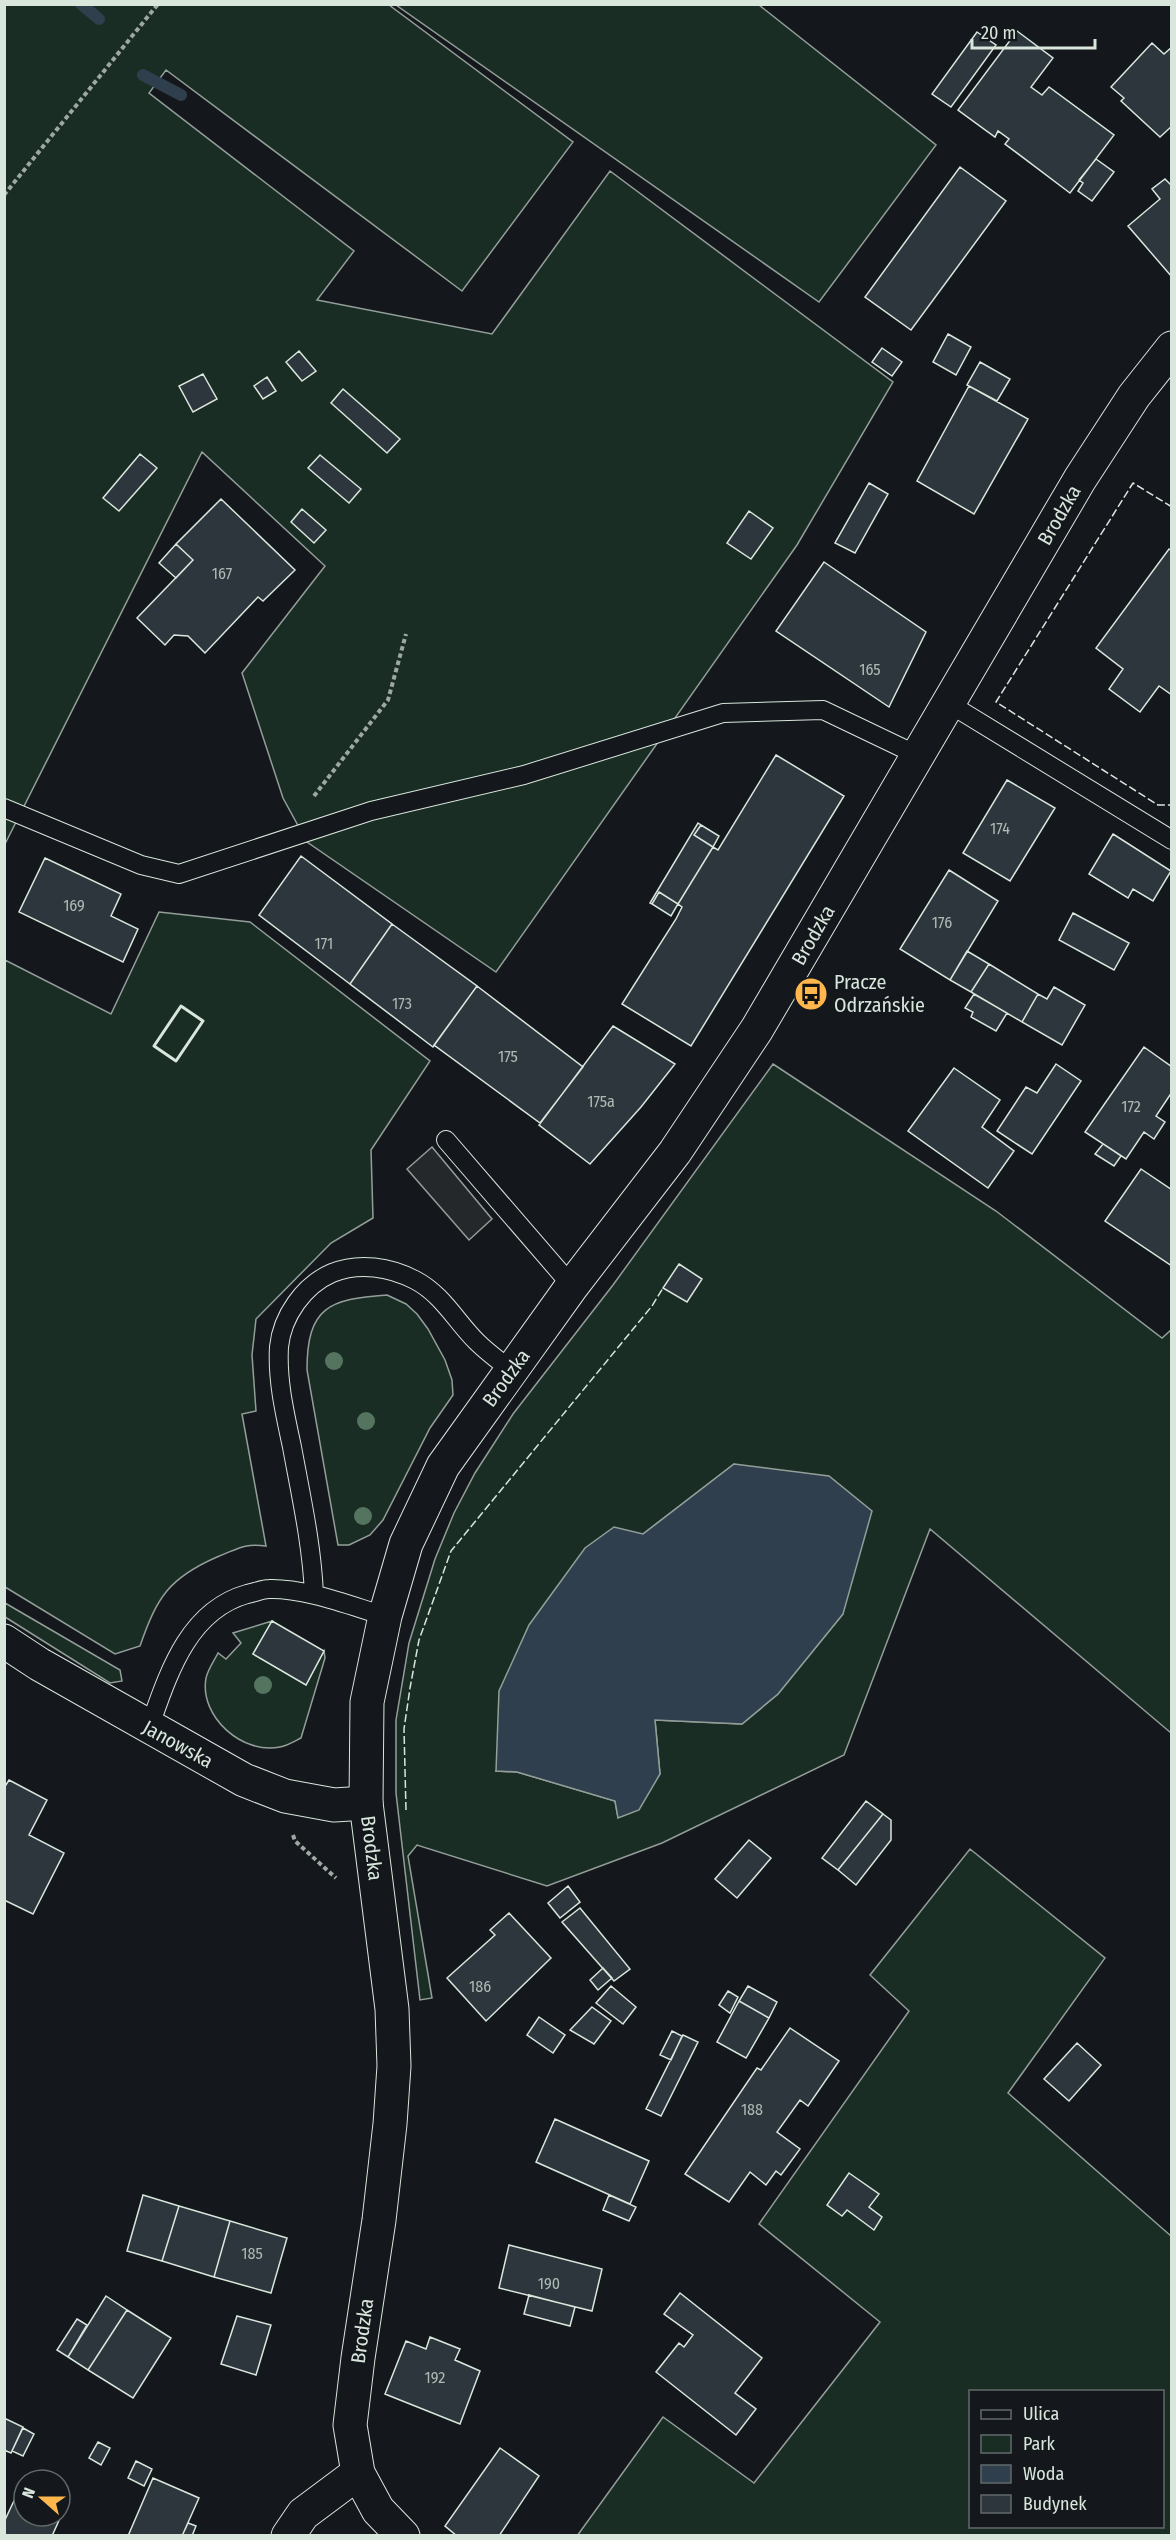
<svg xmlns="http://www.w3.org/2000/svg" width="1176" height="2540" font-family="'Fira Sans Condensed',sans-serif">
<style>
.green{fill:#1a2d24;stroke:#939e99;stroke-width:1.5;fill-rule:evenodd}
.parking{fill:#24282b;stroke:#939e99;stroke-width:1.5}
.water{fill:#2f3f4d;stroke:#939e99;stroke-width:1.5}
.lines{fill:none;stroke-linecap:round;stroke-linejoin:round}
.stream{stroke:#2f3f4d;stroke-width:12}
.building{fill:#2c363c;stroke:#d8e6dc;stroke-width:1.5}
.lane-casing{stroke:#d8e6dc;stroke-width:20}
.street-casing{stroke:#d8e6dc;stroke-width:35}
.secondary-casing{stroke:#d8e6dc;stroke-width:35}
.path{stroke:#9da8a2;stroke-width:4;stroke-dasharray:4.5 3;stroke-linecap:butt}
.lane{stroke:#14181c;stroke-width:18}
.street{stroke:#14181c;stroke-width:33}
.secondary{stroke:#14181c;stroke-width:33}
.fence{stroke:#d8e6dc;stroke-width:1.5;stroke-dasharray:8 3;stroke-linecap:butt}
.wall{stroke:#d8e6dc;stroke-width:3}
.tree{fill:#55745f}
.labels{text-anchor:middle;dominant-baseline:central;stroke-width:4.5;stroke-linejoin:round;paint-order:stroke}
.number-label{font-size:16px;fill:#adbab4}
.street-label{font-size:20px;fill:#d8e6dc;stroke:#14181c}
.poi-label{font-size:20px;fill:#d8e6dc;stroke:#14181c;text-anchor:start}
</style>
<rect width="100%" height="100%" fill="#14181c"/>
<path class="green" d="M5,5H389L573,142L462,291L166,70L149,93L354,251L317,300L492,334L610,171L893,382L797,545L496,972L307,842L283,798L242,673L325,566L202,452L5,844Z
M396,5H759L936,145L819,302Z
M159,912L250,922L430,1061L371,1150L373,1218L331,1243L256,1319L252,1355L256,1411L242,1414L266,1546C243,1543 238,1549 217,1557C169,1578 157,1597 140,1646L115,1654L5,1587V960L111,1014Z
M773,1064L996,1211L1162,1338L1171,1330V1733L930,1529L844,1755L662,1843L547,1886L417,1845L408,1856L432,1998L420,2000L396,1793V1720L409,1643L435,1559L454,1513L475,1473L513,1414L613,1285ZM734,1464L843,1614L778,1694L742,1724L655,1720L660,1774L618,1817L615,1801L517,1772L496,1771L643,1534Z
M387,1295L406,1304L417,1314L428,1329L445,1360L452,1380L453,1395L430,1428L383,1520L370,1535L349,1545H338L307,1370C307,1307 329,1299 387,1295Z
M5,1603L120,1670L122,1681L110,1683L5,1617Z
M272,1621L253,1654L306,1685L324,1651L325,1658L301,1738C295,1741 287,1746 280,1747C243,1755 199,1717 206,1678C208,1669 214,1661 218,1653L226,1659L241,1643L233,1633Z
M970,1849L1105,1958L1008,2093L1171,2236V2535L577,2536L663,2417L754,2483L880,2322L759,2224L909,2011L870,1975ZM970,2392H1162V2526H970Z"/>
<path class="parking" d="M432,1147L492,1219L469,1240L407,1169Z"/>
<path class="water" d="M734,1464L829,1476L872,1511L843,1614L778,1694L742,1724L655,1720L660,1774L639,1810L618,1818L615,1801L517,1772L496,1771L499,1691L529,1625L585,1548L614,1527L643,1534Z"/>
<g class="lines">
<path class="stream" d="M81,4L99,19
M143,75L181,95"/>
</g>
<path class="building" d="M1017,31L1053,58L1031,87L1042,95L1049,87L1114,135L1070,193L1005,144L1009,139L998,131L995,137L958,110Z
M977,32L996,45L951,107L932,94Z
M1152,43L1164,54L1172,47V126L1160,137L1121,101L1124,98L1111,87Z
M1096,159L1114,172L1092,201L1078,191L1083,183L1079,180Z
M960,167L1006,201L911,330L865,297Z
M1165,179L1172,186V277L1128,226L1160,199L1152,189Z
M948,334L971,347L956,375L933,362Z
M882,348L902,362L892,376L872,362Z
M299,351L316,371L302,381L286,362Z
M980,362L1010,379L997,401L967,385Z
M203,374L217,399L193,412L179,386Z
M267,377L276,391L263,399L254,386Z
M969,386L1028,419L974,514L917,481Z
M343,389L400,439L387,453L331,403Z
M140,454L157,468L119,511L103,498Z
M320,455L361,489L349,503L308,468Z
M869,483L888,494L855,553L835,543Z
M221,499L295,570L263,601L258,597L205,653L188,636L174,635L165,645L137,618L193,560L176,544Z
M302,509L326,530L314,543L291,522Z
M749,511L773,528L751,559L727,543Z
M176,544L193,560L176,578L159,563Z
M1169,549L1172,551V695L1159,686L1140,712L1109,689L1123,669L1096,648Z
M824,562L926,632L889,707L776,631Z
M776,755L844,796L691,1046L622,1004L676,919L682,907L678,904L713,847L718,850Z
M1007,780L1055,808L1010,881L963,853Z
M698,823L701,825L694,835L713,847L678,904L659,892L652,904L650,903Z
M701,825L719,836L713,847L694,835Z
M1113,834L1171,871L1153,901L1133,889L1128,898L1089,874Z
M301,856L392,924L350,984L259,915Z
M45,858L121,894L111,916L138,929L123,962L19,912Z
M949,870L998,901L950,980L900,949Z
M659,892L678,904L671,916L652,904Z
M1073,913L1129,943L1114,970L1059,940Z
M392,924L477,986L433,1047L350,984Z
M967,951L989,964L971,992L950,980Z
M989,964L1038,994L1022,1022L971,992Z
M477,986L583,1067L540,1123L434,1045Z
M1054,987L1085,1005L1062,1045L1022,1022L1038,994L1047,999Z
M974,994L1007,1013L996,1031L971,1017L973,1012L965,1008Z
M613,1026L675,1064L641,1107L590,1164L539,1125Z
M1144,1047L1172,1067V1092L1156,1116L1165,1122L1154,1139L1144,1132L1126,1159L1085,1132Z
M1056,1064L1081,1081L1032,1154L997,1131L1026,1087L1037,1093Z
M954,1068L1000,1100L982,1127L1014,1151L988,1188L908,1131Z
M1103,1144L1121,1156L1114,1166L1095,1154Z
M1141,1169L1172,1190V1266L1105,1221Z
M679,1264L702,1279L687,1302L663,1288Z
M272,1621L324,1651L306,1685L253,1654Z
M9,1780L47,1800L29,1835L64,1853L33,1914L4,1900V1788Z
M866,1801L883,1814L838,1870L822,1858Z
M883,1814L891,1820V1840L856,1885L838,1870Z
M749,1840L771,1858L737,1898L715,1879Z
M568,1886L580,1902L560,1918L548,1903Z
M580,1908L630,1969L614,1981L562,1922Z
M509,1913L551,1958L486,2021L447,1978L495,1935L490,1930Z
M603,1968L612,1978L598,1990L590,1980Z
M611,1986L636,2007L623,2024L596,2003Z
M748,1986L777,2002L769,2018L739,2001Z
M728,1991L738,1997L730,2013L719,2005Z
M739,2001L769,2018L746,2058L717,2042Z
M592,2007L611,2021L594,2044L570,2030Z
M539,2017L565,2035L553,2053L527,2035Z
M790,2028L839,2061L808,2106L800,2100L777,2132L800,2149L781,2175L776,2171L766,2185L750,2172L729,2202L685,2174L757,2068L761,2070Z
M672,2031L682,2036L671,2060L660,2055Z
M683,2035L698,2042L661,2116L646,2109Z
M1077,2043L1101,2065L1069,2101L1044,2079Z
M555,2119L649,2161L630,2204L536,2162Z
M849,2173L879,2194L869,2207L882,2217L874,2230L847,2210L842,2216L827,2205Z
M143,2195L179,2206L162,2261L127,2251Z
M609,2195L636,2207L629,2221L603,2210Z
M179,2206L230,2221L214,2277L162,2261Z
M230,2221L287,2238L271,2293L214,2277Z
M509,2245L602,2269L592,2311L499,2288Z
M680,2293L762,2358L735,2393L756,2409L736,2435L656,2372L679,2343L684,2347L693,2335L664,2314Z
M529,2295L575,2307L570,2326L524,2314Z
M106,2296L127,2310L88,2370L68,2357Z
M127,2310L171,2338L133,2398L88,2370Z
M237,2316L271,2325L256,2375L221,2364Z
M77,2319L87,2325L68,2357L57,2350Z
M430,2337L460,2349L455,2360L480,2371L460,2424L385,2394L406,2341L426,2349Z
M4,2418L23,2427L11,2453L4,2450Z
M23,2428L34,2434L23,2456L12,2451Z
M98,2442L110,2448L101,2465L89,2458Z
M500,2448L539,2476L499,2536H457L445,2526Z
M136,2461L152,2469L144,2486L128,2478Z
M153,2478L199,2498L182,2536H128Z
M21,2486L24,2488V2516H60V2504L65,2507L52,2536H4V2522Z
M188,2523L196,2526L192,2536H182Z"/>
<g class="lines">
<defs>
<path id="lane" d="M948,703L1172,840
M4,808L141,865L179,874L371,811L524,775L723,713L823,710L917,755
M446,1140L572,1286
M314,1595C312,1545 301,1496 292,1447C285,1414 277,1381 279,1347C282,1316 304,1285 332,1273C359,1262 390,1267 415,1280C442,1294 456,1321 476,1341C487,1352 499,1361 511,1370
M149,1728C168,1675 187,1611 247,1594C254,1593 262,1589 269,1589C305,1588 351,1606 385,1616"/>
<path id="street" d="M4,1641L39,1664L244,1780L285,1796L334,1805L366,1803
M288,2536L303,2514L358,2473"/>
<path id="secondary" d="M403,2536L378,2510L358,2473L350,2425L358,2358L379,2220L390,2124L394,2066L392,2009L366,1803L367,1702L385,1616L406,1544L443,1466L572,1286L675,1152L757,1029L1080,479L1134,396L1172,348"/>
</defs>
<use href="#lane" class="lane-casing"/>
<use href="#street" class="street-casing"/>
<use href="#secondary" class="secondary-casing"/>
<path class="path" d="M4,195L158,4
M314,796L388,700L406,634
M293,1835L295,1841L336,1878"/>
<use href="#lane" class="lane"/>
<use href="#street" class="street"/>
<use href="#secondary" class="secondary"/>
<path class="fence" d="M1172,507L1133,483L996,702L1158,805H1172
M406,1810L404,1729L410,1688L419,1640L451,1551L652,1306L663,1288"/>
<path class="wall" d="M181,1006L203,1021L176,1061L154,1046Z"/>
</g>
<g class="tree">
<circle cx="334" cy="1361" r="9"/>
<circle cx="366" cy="1421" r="9"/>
<circle cx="363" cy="1516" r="9"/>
<circle cx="263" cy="1685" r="9"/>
</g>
<defs>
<symbol id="bus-disc" viewBox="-11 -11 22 22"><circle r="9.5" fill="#ffb74d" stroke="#14181c"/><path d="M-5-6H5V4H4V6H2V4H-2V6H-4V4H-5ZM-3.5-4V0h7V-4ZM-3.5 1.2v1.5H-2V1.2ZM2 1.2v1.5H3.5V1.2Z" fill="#111"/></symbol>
</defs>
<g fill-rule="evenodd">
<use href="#bus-disc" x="792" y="975" width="38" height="38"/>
</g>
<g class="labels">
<g class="number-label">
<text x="222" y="573">167</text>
<text x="870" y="669">165</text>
<text x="1000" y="828">174</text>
<text x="74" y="905">169</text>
<text x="942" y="922">176</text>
<text x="324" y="943">171</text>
<text x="402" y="1003">173</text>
<text x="508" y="1056">175</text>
<text x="601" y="1101">175a</text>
<text x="1131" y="1106">172</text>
<text x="480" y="1986">186</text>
<text x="752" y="2109">188</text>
<text x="252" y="2253">185</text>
<text x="549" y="2283">190</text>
<text x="435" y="2377">192</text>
</g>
<g class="street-label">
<text transform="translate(1059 515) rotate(-60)">Brodzka</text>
<text transform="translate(813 935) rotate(-60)">Brodzka</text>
<text transform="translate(506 1378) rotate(-54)">Brodzka</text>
<text transform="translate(178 1744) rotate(29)">Janowska</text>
<text transform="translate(372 1848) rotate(83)">Brodzka</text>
<text transform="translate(362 2331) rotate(-82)">Brodzka</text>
</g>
<g class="poi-label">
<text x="834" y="982">Pracze<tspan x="834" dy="23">Odrzańskie</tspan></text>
</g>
</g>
<rect width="1176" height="2540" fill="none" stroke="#d8e6dc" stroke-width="12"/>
<rect x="969" y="2390" width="195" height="138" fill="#14181c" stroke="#626a69" stroke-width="1.5"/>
<rect x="981" y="2410" width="30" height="9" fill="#14181c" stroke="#626a69" stroke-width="1.5"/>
<text x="1023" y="2420" font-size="18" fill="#d8e6dc">Ulica</text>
<rect x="981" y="2435" width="30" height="18" fill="#1a2d24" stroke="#626a69" stroke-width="1.5"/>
<text x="1023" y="2450" font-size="18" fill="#d8e6dc">Park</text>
<rect x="981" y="2465" width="30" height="18" fill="#2f3f4d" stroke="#626a69" stroke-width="1.5"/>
<text x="1023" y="2480" font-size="18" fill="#d8e6dc">Woda</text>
<rect x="981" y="2495" width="30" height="18" fill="#2c363c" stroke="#626a69" stroke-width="1.5"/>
<text x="1023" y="2510" font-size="18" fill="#d8e6dc">Budynek</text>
<g transform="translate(42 2498) rotate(291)"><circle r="28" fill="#14181c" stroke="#626a69" stroke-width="1.5"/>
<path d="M0-4.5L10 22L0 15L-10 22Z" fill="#ffb74d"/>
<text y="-9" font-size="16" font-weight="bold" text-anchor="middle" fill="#d8e6dc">N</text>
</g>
<path d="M972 39v9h123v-9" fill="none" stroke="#d8e6dc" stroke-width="3"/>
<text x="981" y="39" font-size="18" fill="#d8e6dc" stroke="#14181c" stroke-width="4.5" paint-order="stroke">20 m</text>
</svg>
